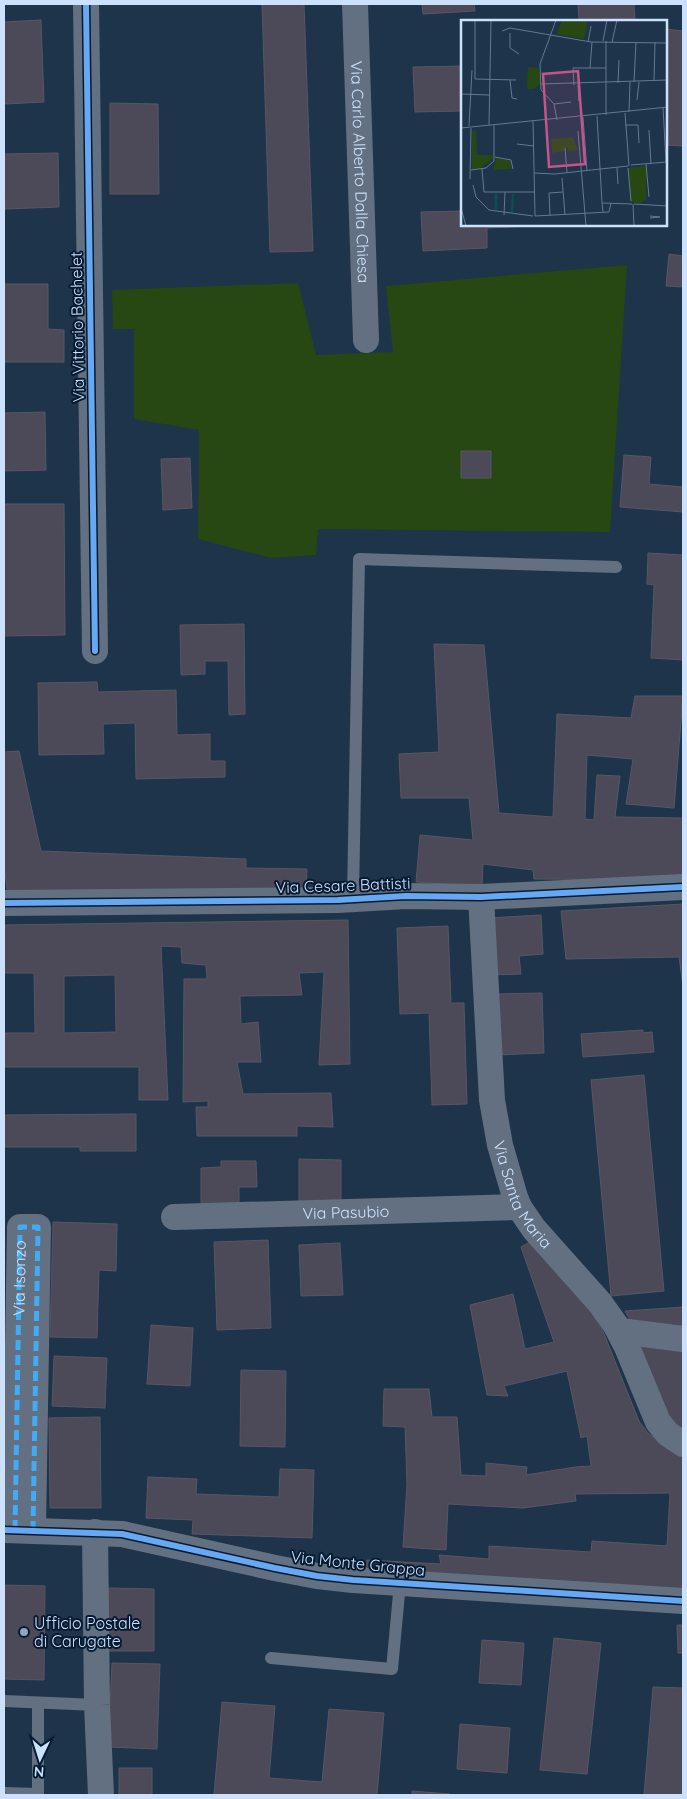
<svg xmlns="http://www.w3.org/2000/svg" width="687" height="1799" font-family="Quicksand,sans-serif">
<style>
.green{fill:#274713}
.building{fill:#4c4a58;stroke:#585663;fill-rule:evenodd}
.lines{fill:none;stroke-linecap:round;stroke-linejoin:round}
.lane{stroke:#627081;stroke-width:12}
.street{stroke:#627081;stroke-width:26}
.quiet{stroke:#42abf6;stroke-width:5;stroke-dasharray:10 5;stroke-linecap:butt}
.cycleway-casing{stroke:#061b32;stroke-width:9}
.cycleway{stroke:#66a8f1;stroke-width:6}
.poi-dot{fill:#8fa4bd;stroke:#061b32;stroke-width:2}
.labels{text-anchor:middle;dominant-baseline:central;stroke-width:4;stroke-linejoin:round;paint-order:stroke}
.street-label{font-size:16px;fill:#cce1fb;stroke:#061b32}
.poi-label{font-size:16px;fill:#cce1fb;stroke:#061b32;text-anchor:start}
.inset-river{fill:none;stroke:#0b4f51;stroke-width:2.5}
.inset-road{fill:none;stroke:#647991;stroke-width:1}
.view{fill:#c5548b;fill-opacity:0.15;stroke:#c5548b;stroke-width:2.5}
.inset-edge{fill:none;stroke:#cce1fb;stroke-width:2.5}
</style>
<rect width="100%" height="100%" fill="#1e344b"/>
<path class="green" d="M627,265L610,532L318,529L316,555L271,558L198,539L199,430L134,419V329H113L112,290L298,283L316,355L393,352L386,286Z"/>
<path class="building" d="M262,4H304L313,251L270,252Z
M422,4H474L475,11L423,14Z
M578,4H634L635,21H579Z
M41,20L44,102L4,104V22Z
M666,29L683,31V146L666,145Z
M462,66V111L415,112L413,67Z
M110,103L158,104L159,194H110Z
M58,153L59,207L5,209L4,154Z
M462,211V225H533V226L487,228V248L423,251L421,212Z
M669,254L683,256V287L666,286Z
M4,284H48V329L64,330V362H4Z
M45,412L46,470L4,471V413Z
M461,451H491V478H461Z
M624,455L651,457L649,484L683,487V512L620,507Z
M190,458L192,508L163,510L161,459Z
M4,504H64L65,635L4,636Z
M648,553L683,555V660L651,658L654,585L647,584Z
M244,624L245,714L229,715L228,661H205V674L181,675L180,625Z
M434,644L484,645L499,813L553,817L557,714L631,718L635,696H683L674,808L626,804L633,759L587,755L585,819L594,820L597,775L620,776L615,817L683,818V880L534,879L533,870L483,864L482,887L416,882L420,835L473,840L469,798H401L399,754L439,752Z
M97,682L98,692L176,690L177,735L210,734V761H225V777L136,779L135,723L103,724L104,754L39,755L38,683Z
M19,751L41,851L246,859V868L307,869L306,894L8,895L4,866V752Z
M683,904V986L679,957L566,959L561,911Z
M541,915L543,954L519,956L521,974L491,975L488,918Z
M348,920L350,1064L319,1065L324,972L299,973L302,995L240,996L241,1024L258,1022L261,1062H237L243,1094L331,1093L333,1127L297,1126V1136H197L196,1107H208V1101L183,1102L184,979H207L206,965L182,963L181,947L161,946L168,1100H139V1067H4V1033H35L34,973H4V925ZM115,975L116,1032L64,1033V976Z
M448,926L451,1003H464L467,1104L432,1105L429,1013L400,1014L397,928Z
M542,993L544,1053L498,1055L496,994Z
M643,1030V1033L652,1032L654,1052L583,1057L581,1034Z
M644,1075L664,1291L611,1296L591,1080Z
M136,1114V1151H80V1147H4V1115Z
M299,1159L341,1160V1204L299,1203Z
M221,1161H256L257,1187H239V1207L201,1208V1168L221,1167Z
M53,1222L117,1224L116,1271L99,1270L97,1338L50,1337Z
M535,1239L572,1281L603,1331L639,1421L648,1433L661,1443L683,1455V1595L366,1578L367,1560L441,1564L439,1555L489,1559V1546L591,1552L592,1541L667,1546L670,1493L575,1494L576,1501L523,1508L448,1504L446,1550L403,1547L407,1484L405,1427L383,1426L384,1389H429L432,1417H457L461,1475L486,1476V1463L527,1467L526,1475L575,1467L591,1466L587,1436L581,1438L567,1371L504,1386L508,1396L487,1395L470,1305L513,1294L525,1349L554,1342L521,1247Z
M268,1240L271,1328L217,1330L214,1242Z
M340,1243L343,1295L301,1296L299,1245Z
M683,1307V1330L635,1329L625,1311Z
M151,1325L193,1328L190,1386L147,1384Z
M635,1346L683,1347V1437L670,1431Z
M54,1356L107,1358L105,1408L52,1406Z
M241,1370L286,1371L285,1447L240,1446Z
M100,1417L101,1508H50L49,1418Z
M280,1469L314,1470L312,1538L192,1534L193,1520L146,1518L148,1477L197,1479L196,1494L279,1497Z
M4,1585L45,1586L44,1680L4,1679Z
M108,1588L154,1589V1651H108Z
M677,1625H683V1653H678Z
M554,1638L601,1643L587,1774L540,1770Z
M482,1640L524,1643L521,1685L479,1683Z
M112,1663L160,1664L157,1749L108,1747Z
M653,1687L683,1688V1795H644Z
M222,1702L275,1706L269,1778L322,1782L329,1709L384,1713L377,1795H214Z
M460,1724L510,1728L507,1773L457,1769Z
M119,1768H152V1795H119Z
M412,1791L450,1794V1795H412Z"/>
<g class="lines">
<path class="lane" d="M353,899L359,559L616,567
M271,1658L392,1669L400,1583
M4,1701L97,1705
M4,1793L38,1794V1703"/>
<g class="street">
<path d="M86,4L95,651"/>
<path id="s1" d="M355,4L366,340"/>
<path id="s2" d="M481,897L492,1100L500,1145L515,1197L519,1207L534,1229L600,1303L615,1324L627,1347L658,1422L668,1434L683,1444"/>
<path d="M4,903L338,900L406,896L481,897L683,887"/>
<path id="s3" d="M174,1217L519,1207"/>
<path d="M620,1331L683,1339"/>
<path d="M4,1530L122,1534L275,1568L317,1576L353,1580L683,1601"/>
<path d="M15,1530L20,1227H38L33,1530"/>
<path d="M95,1532L97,1705L101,1795"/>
</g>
<path class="quiet" id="s4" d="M15,1530L20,1227H38L33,1530"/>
<defs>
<path id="cycleway" d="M86,4L95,651
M4,903L338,900L406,896L481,897L683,887
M4,1530L122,1534L275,1568L317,1576L353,1580L683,1601"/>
</defs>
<use href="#cycleway" class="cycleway-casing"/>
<use href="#cycleway" class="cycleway"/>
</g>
<circle class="poi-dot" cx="24" cy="1632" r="5"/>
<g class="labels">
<g class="street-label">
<text stroke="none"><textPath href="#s1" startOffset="168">Via Carlo Alberto Dalla Chiesa</textPath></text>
<text transform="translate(77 327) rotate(-91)">Via Vittorio Bachelet</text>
<text transform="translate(343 885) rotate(-2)">Via Cesare Battisti</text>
<text stroke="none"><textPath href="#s2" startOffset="304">Via Santa Maria</textPath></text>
<text stroke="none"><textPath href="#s3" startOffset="172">Via Pasubio</textPath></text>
<text stroke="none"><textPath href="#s4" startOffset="252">Via Isonzo</textPath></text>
<text transform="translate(358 1563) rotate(6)">Via Monte Grappa</text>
</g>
<g class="poi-label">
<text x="34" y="1623">Ufficio Postale<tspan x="34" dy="18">di Carugate</tspan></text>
</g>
</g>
<g transform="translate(461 20)">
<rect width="206" height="206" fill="#1e344b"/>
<path d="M101,0H127L123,19L96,14ZM67,47L77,48L79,54V64L73,69H66ZM15,109L16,135H33V138L18,149L11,150V112ZM112,117L117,130L107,131L106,127L103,131L91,133L90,119ZM35,138L51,141L50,149L32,150ZM185,146V179L180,183L169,182L167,148Z" fill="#274713"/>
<path class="inset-river" d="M35,189V173M51,192L52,174"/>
<path class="inset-road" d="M95,0L79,44L80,70L93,84L96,100M41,11L49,8L130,22L207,23M49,13V28L58,34M142,21L146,0M127,22L130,6M151,22L156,0M129,48L131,22M14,59V0M14,59L55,60M49,60L51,78L56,79M193,61L194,22M173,62L175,22M157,63L158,40M80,64L207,60M113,65L112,48H145M117,65L118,81V65M0,74L28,75M176,80L178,62M93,84L110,82M202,87L205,142M168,92L169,62M164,93L168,146M145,95V21M136,96L141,183M122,97L126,151M72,101L74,196M28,105L30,0M164,105H177L178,123M8,106L11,50M0,108L207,87M188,110L190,144M117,111L125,206M56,124L73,126M104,128L106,153M34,137L50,140L52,149M185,144L188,177M170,145L206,142M156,148L157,164M167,148L170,181M21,149L23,172H74M10,150L25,148L33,141V105M73,153L94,154L167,146M101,158L104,195M9,159L10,108M12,165L15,177L28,190L72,196M172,184L173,206M173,184L207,186M0,188L5,206M142,192L141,183L171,184M43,195L44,172M74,196L148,192L150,183M89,196L88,173L102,172M189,196L199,197L189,198"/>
<path class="view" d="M117,51L124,144L88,147L82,54Z"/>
<rect width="206" height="206" class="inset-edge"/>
</g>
<rect width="687" height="1799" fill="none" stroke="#cce1fb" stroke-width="10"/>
<g transform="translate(40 1759) rotate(184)" stroke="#061b32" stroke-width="4" paint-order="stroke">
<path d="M0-4L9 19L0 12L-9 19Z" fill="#cce1fb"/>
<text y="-8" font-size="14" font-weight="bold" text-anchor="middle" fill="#cce1fb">N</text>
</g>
</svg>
